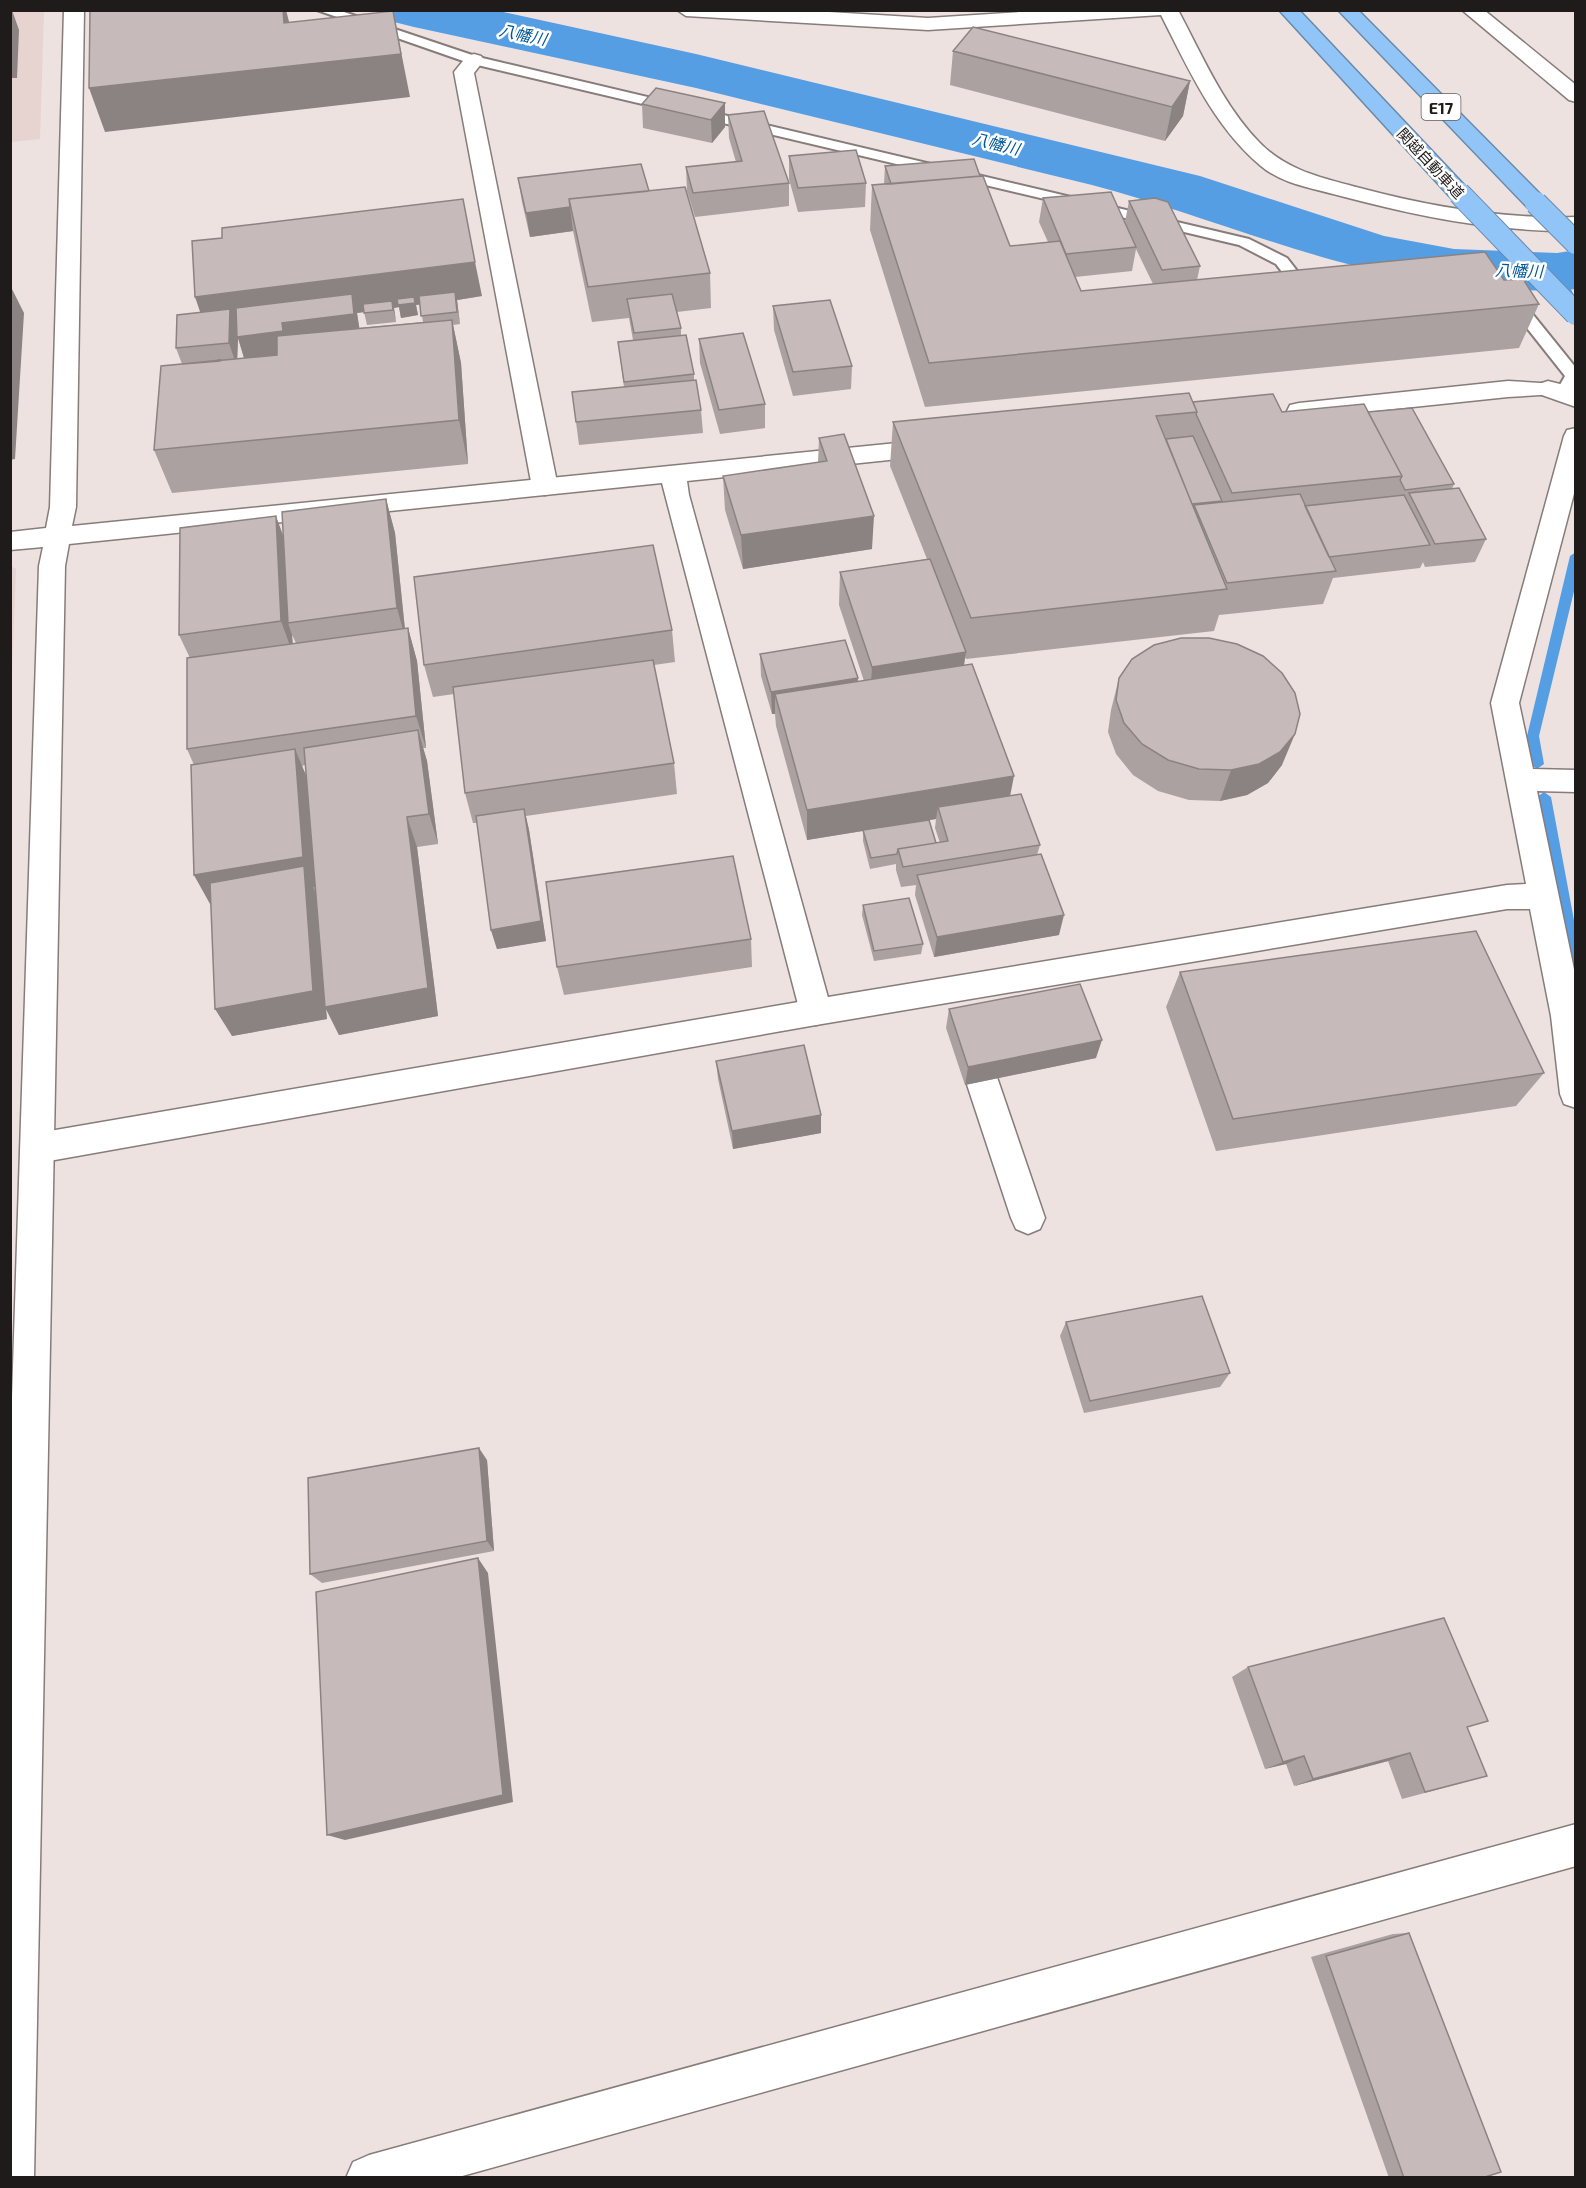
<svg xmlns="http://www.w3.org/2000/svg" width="1586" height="2188" font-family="'Exo 2','Noto Sans JP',sans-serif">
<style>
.built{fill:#e7d3cf}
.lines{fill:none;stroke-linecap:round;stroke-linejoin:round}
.stream{fill:#559ee4;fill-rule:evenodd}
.river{fill:#559ee4;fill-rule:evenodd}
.lane-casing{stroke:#867c7a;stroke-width:4}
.street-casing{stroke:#867c7a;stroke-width:3}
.secondary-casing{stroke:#867c7a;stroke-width:3}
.highway-casing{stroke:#6989aa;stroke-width:3}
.lane{fill:#fff;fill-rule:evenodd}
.street{fill:#fff;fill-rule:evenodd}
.secondary{fill:#fff;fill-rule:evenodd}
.highway{fill:#91c4f7;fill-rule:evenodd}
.highway-bridge-casing{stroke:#6989aa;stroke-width:24;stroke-linecap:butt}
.highway-bridge{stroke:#91c4f7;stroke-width:22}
.wall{fill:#aaa1a0;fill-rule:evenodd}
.shaded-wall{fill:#8b8382;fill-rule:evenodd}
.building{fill:#c6bbba;stroke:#8b8382;stroke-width:1.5}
.labels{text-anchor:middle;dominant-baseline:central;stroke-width:5;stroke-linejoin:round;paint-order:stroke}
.far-street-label{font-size:15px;fill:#1f1b1a;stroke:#fff}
.far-water-label{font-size:16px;font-style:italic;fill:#005797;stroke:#fff}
.shield{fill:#fff;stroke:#625f5f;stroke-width:1.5}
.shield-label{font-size:16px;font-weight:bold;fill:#1f1b1a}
</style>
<rect width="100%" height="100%" fill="#ede2e0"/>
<path class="built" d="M11,11H44L40,139L11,142Z
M11,566L16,569L11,697Z"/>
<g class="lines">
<path class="stream" d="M1553,270L1562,272L1576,299V305L1567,303L1552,272Z
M1576,552V583L1539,736L1544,764L1537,769L1530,764L1527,736L1570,556Z
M1544,792L1551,797L1576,931V978L1569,972L1537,797Z"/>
<path class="river" d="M387,10H494L696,54L1200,176L1384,236L1454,249L1557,253L1576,250V289C1551,292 1527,290 1503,289C1359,284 1230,222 1092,185L696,88L414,27L394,22Z"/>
<defs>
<path id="lane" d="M317,10H338L478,57L1249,239L1287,258L1315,294L1307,299L1301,297L1276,264L1239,245L469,63Z
M1516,299L1522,301L1576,368V386L1570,396H1558L1556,392L1565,376L1508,304Z"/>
<path id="street" d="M677,10H796L928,18L1053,10H1178C1202,55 1223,105 1259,142C1287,171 1323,178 1360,188C1431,207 1502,219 1576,217V231C1493,232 1416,216 1337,195C1311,188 1282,184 1261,166C1214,127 1188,68 1161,15L928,30L686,16Z
M1462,10H1484L1576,85V102L1569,100Z
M474,54L481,56L484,60L474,73L558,487L554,493L545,495L536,493L532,487L454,72L467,56Z
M1548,381L1576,388V407L1539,394L1536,389L1539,384Z
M1576,428V486L1519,703L1533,769L1576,770V792L1537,791L1576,979V1108L1564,1104L1560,1094L1551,1016L1530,909H1507L816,1025L38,1163L26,1159L21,1148L26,1137L38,1133L816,999L1507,885L1526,884L1491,703L1564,436L1567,430Z
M968,1025L979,1029L984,1039L1045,1218L1040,1229L1028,1234L1016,1229L1011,1218L952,1039L957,1029Z"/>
<path id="secondary" d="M64,10H84L76,507L72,526L937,439L946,441L949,447L946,453L937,455L687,481L689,495L832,1012L827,1021L816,1025L805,1021L800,1012L662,483L69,544L65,566L34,2178H10V1459L39,566L43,547L10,550V532L46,528L50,507Z
M1508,381L1557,384L1560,389L1557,394L1508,397L1299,419L1290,417L1287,411L1290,405L1299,403Z
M1576,1824V1866L455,2178H346L353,2162L369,2155Z"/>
<path id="highway" d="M1279,10H1299L1467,188L1470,193L1467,198H1451Z
M1338,10H1358L1544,198L1547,203L1544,208H1528Z"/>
</defs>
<use href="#lane" class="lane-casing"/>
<use href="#street" class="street-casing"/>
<use href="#secondary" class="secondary-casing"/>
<use href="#highway" class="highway-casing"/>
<use href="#lane" class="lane"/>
<use href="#street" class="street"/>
<use href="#secondary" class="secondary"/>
<use href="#highway" class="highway"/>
<defs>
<path id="highway-bridge" d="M1459,193L1576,314
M1536,203L1576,243"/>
</defs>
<use href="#highway-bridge" class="highway-bridge-casing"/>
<use href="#highway-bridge" class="highway-bridge"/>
</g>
<path class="wall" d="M953,51L1190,81L1183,116L1165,141L950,85Z
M656,88L725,127L712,143L643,128L642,104Z
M728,115L789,183V206L695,217L687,191L686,167L736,162L729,138Z
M789,156L866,183L865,207L798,212L789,179Z
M885,166L980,176L1010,246L1048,242L1039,222L1043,198L1125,222L1129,201L1200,266L1197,280H1504L1539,304L1519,348L925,407L870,230L872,185L884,184ZM1136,249L1153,284L1081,291L1075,277L1132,271Z
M518,178L649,191L710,273L711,308L677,312L681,328V335L694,374V381L701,410L703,433L579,445L576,422L624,387L618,342L633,340L629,318L592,322L573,231L530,237L522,202Z
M482,296L457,300L460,324L453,325L461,363L468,464L172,493L154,450L182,364L176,348L177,315ZM420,304L423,322L359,328L357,313L364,312L367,325L396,322L394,308L399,307L401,318L418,315L416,305ZM238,338L244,358L237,359Z
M773,306L852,366L851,389L793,396L774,330Z
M699,339L765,404V428L720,434L700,363Z
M1193,402L1282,412H1368L1454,484L1452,489L1486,539L1475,562L1425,567L1423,562L1420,568L1333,578L1323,604L1219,615L1214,631L966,659L965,657L964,665L1010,796L1040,845L1037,855L1059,935L934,957L915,895L916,885L901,887L896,870V864L870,869L863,841V831L807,840L776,726L775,714H772L761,676L760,654L858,682L864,681L839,605L840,572L927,559L890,466L893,422ZM936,819L935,828L940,843H936L929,820Z
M819,438L872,549L743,569L725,510L723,476L818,463Z
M386,499L395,533L405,628H408L417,661L426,748H423L427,761L438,844L417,847L438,1016L339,1035L326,1009L327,1019L232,1036L211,904L194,875V765L187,749L190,658L179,635L284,537ZM292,635L296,643L293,644ZM305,765L306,777L302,766Z
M672,630L675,662L654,665L674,763L677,794L526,816L529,830L546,941L497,949L491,930L477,823H473L465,793L454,694L433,697L424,665Z
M1119,678L1282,765L1268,783L1247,795L1220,801L1189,800L1158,791L1133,775L1116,754L1108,732L1111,710Z
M863,905L923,944L921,954L874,961L862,915Z
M751,939L752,967L564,995L557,967Z
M1180,972L1544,1073L1516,1106L1216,1151L1166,1007Z
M949,1009L1096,1058L965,1085L946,1028Z
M716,1061L821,1115V1133L733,1149L718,1079Z
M1066,1322L1230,1373L1220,1387L1084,1413L1060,1336Z
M487,1460L494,1551L322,1583L310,1574Z
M1248,1667L1467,1728L1462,1783L1402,1799L1388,1761L1294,1786L1286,1764L1265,1769L1232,1677Z
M1409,1933L1482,2178H1389L1311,1957L1393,1934Z"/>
<path class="shaded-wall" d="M10,10H12L19,30L17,78H10Z
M283,10H286L293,37L393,11L410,97L105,132L89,88L284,23Z
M1190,81L1183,116L1165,141L1172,107Z
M725,103V127L712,143L711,120Z
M570,207L573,231L530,237L526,213Z
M475,262L482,296L457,300L460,324L456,300L416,305L418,315L401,318L399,307L394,308L396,322L393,308L357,313L361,338L291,355L245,361L238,338L237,367L229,343L207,332L195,297ZM354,313L282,323L238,333L236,328Z
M10,285L24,313L15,459L10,460Z
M452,320L461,363L468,464L459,420Z
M386,499L395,533L406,641L397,608Z
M276,516L288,549V623L292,635L293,654L281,621Z
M874,516L872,549L743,569L741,535Z
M408,628L417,661L426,748L416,716Z
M966,652L961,684L870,699L872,667Z
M858,678L857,700L775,694V714H772L771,692Z
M418,730L427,761L438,844L429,814Z
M1295,734L1282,765L1268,783L1247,795L1220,801L1231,770Z
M295,749L308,780L316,887H313L317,896L407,817L417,847L438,1016L339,1035L326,1009L327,1019L232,1036L215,1009L305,888L210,904L194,875Z
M1014,776L1008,807H938L936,819L807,840V810Z
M524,809L529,830L546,941L497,949L491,930Z
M1064,915L1059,935L934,957L937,937Z
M1102,1040L1096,1058L965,1085L968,1067Z
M821,1115V1133L733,1149L732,1131Z
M479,1448L487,1460L494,1551L487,1541Z
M478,1558L488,1573L513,1802L345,1840L327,1835Z
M1410,1753L1388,1761L1294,1786L1313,1779Z
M1304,1756L1286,1764L1265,1769L1283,1762Z"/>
<path class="building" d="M90,10H283L284,23L393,11L401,54L89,88Z
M973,27L1190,81L1172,107L953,51Z
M656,88L725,103L711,120L642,104Z
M764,111L789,183L693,193L686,167L742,161L728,115Z
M856,150L866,183L798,188L789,156Z
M974,159L980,176L891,184L885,166Z
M641,164L649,191L569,199L570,207L526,213L518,178Z
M983,176L1010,246L1060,241L1081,291L1485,252L1504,280L1523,279L1539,304L929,363L872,185Z
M685,187L710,273L588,287L569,199Z
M1111,192L1136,247L1066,254L1043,198Z
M1155,198L1168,202L1200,266L1162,270L1129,201Z
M463,199L475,262L195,297L192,241L222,238V228Z
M455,292L457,312L421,316L419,296Z
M352,294L354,314L282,323L283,331L237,337L236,308Z
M672,294L681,328L634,333L627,299Z
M414,297L415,303L398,305L397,299Z
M830,300L852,366L793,372L773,306Z
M392,301L393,310L364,313L363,304Z
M230,309L229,343L176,348L177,315Z
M452,320L459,420L154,450L161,366L277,355V336Z
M743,333L765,404L719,410L699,339Z
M686,335L694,374L624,382L618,342Z
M220,360V361L183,364Z
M696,380L701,410L576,422L572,392Z
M1189,393L1197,412L1156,416L1227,589L971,618L893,422Z
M1273,394L1282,412L1364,404L1402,476L1232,493L1196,414L1197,412L1193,402Z
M1412,408L1454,484L1405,490L1400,480L1402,476L1368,412Z
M844,434L874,516L741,535L723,476L827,461L819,438Z
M1193,436L1222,501L1192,504L1166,439Z
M1459,488L1486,539L1435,544L1409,493Z
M1300,494L1336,571L1227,583L1194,505Z
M1404,495L1430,545L1329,557L1305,506Z
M386,499L397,608L288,623L282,512Z
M276,516L281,621L179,635L180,528Z
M653,545L672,630L424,665L414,577Z
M930,559L966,652L872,667L840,572Z
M408,628L416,716L187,749V658Z
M1181,638H1209L1237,644L1263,656L1282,673L1295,693L1300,714L1295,734L1280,752L1259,764L1231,770L1199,769L1168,760L1142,744L1124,723L1116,700L1119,678L1132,659L1154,645Z
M845,640L858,678L771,692L760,654Z
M653,660L674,763L465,793L453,687Z
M972,664L1014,776L807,810L775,694Z
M418,730L429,814L407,817L428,988L325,1007L304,748Z
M295,749L303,857L194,875L191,765Z
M1021,794L1040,845L903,867L898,849L948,841L938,807Z
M524,809L541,921L491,930L476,816Z
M929,820L936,843L898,849L897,854L871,858L863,830Z
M1041,854L1064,915L937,937L917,875Z
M733,856L751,939L557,967L546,882Z
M304,866L313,991L215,1009L210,883Z
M909,898L923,944L874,951L863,905Z
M1476,931L1544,1073L1233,1119L1180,972Z
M1080,984L1102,1040L968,1067L949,1009Z
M804,1045L821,1115L732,1131L716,1061Z
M1202,1296L1230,1373L1090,1401L1066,1322Z
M479,1448L487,1541L310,1574L308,1478Z
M478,1558L503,1795L327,1835L316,1592Z
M1444,1618L1488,1721L1467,1727L1487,1776L1425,1792L1410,1753L1313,1779L1304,1756L1283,1762L1248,1667Z
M1409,1933L1501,2172L1482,2178H1404L1326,1956Z"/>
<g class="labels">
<g class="far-street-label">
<text transform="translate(1431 163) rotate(47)">関越自動車道</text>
</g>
<g class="far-water-label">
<text transform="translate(523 34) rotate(12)">八幡川</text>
<text transform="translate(996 143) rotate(14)">八幡川</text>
<text transform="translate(1519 270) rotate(2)">八幡川</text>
</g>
<rect class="shield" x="1421.5" y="94" width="39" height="26" rx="4.5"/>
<g class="shield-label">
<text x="1441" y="107">E17</text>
</g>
</g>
<rect width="1586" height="2188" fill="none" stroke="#1f1b1a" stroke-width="24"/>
</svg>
